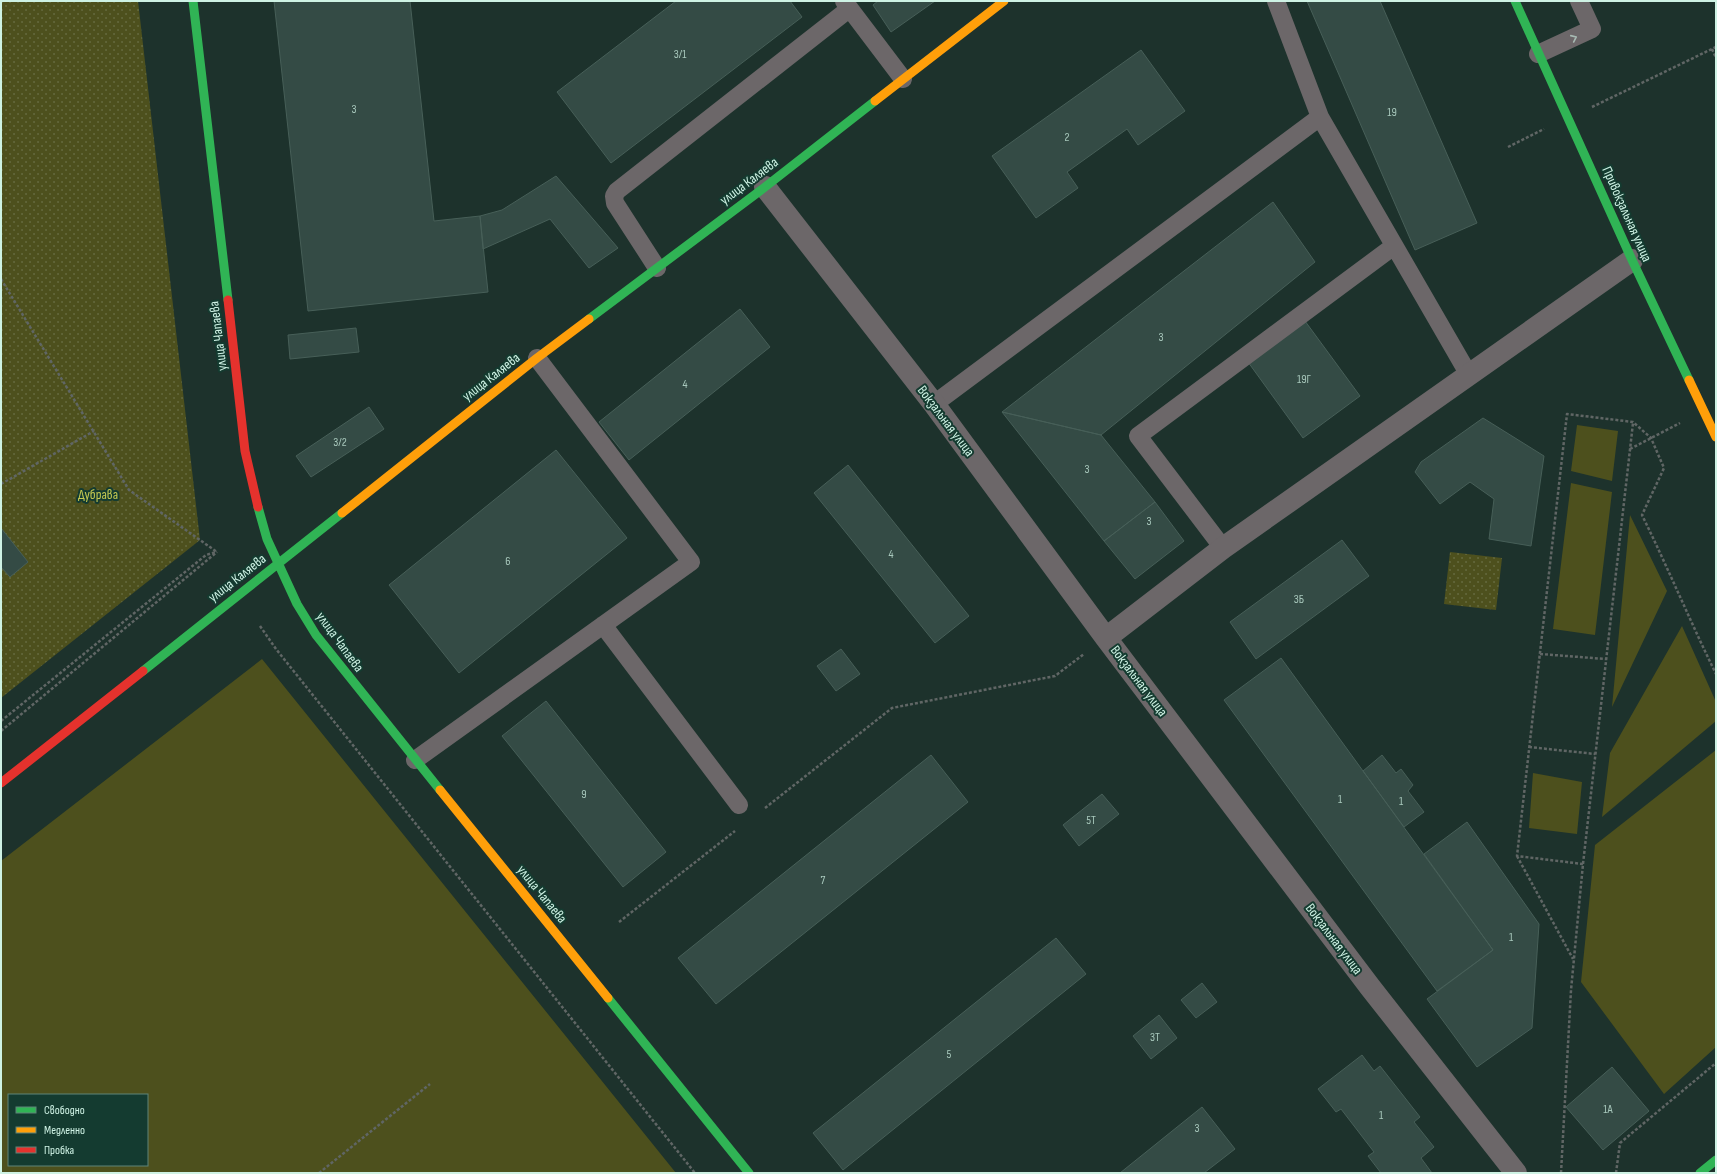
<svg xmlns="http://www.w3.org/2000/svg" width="1717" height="1174" font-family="'Sofia Sans Condensed',sans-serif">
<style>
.grass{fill:#4d501d;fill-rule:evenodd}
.park{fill:url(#park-dots)}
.building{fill:#344b45;stroke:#475f58}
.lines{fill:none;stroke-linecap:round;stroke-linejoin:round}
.path{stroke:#606665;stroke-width:2.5;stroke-dasharray:3 2;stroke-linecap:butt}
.lane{stroke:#6c6769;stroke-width:18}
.street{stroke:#6c6769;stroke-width:22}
.fast{stroke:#30b455;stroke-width:9}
.slow{stroke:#ff9f0a;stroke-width:9}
.jam{stroke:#e5322d;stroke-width:9}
.oneway{stroke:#a7bab3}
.labels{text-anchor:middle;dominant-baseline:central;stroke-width:4;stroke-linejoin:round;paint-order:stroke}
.number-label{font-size:12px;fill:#a8c8bc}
.street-label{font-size:14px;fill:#cef2e4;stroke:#143b30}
.park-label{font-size:14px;fill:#c5c951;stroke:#143b30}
</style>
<defs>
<pattern id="park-dots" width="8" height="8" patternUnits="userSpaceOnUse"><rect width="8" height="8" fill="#4d501d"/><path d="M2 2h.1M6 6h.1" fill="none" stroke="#656a3e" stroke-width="1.8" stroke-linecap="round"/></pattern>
</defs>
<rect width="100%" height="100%" fill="#1d322c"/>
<path class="grass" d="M1577,425L1618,431L1612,481L1571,471Z
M1571,483L1612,492L1595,635L1553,629Z
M1630,515L1667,591L1612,707Z
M1682,626L1716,702V721L1602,817L1610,753Z
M262,659L676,1173H1V861ZM9,1095H147V1165H9Z
M1716,750V1047L1664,1094L1581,982L1595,845Z
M1533,773L1582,782L1577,834L1529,828Z"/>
<path class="park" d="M1,1H138L200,540L1,698Z
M1450,552L1502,558L1496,610L1444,604Z"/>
<path class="building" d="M274,1H410L434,221L480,216L488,292L308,311Z
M676,1H790L802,17L611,163L557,92Z
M878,1H935L891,32L873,5Z
M1307,1H1380L1477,223L1415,250Z
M1141,50L1185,111L1138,145L1127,129L1067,172L1078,188L1036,218L992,156Z
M556,176L618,248L589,268L550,219L483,249L480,216L502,210Z
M1273,202L1315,262L1101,435L1002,412Z
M740,309L770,347L629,460L599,422Z
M1305,321L1360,396L1303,438L1248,362Z
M356,328L359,352L290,359L288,335Z
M369,407L384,429L311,477L296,456Z
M1002,412L1101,435L1155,502L1104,541Z
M1483,418L1544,456L1531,546L1489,539L1494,499L1470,482L1440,504L1415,472L1421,462Z
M556,450L627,538L459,673L389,585Z
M848,465L969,616L935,643L814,493Z
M1155,502L1184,541L1135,579L1104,541Z
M1,528L28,562L10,577L1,567Z
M1342,540L1369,576L1256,659L1230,622Z
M841,649L860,674L836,691L817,666Z
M1281,658L1493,950L1437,991L1224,700Z
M546,701L666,852L623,887L502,736Z
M931,755L968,802L716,1004L678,958Z
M1382,755L1396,773L1401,769L1413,785L1408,791L1424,812L1404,827L1363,771Z
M1102,794L1119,814L1079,846L1063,825Z
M1467,822L1539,924L1532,1028L1477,1067L1427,999L1493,950L1424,854Z
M1056,938L1086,974L843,1170L813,1133Z
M1202,983L1217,1002L1196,1018L1181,1000Z
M1159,1015L1177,1038L1151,1059L1133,1036Z
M1362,1055L1374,1071L1380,1066L1420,1117L1414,1122L1434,1147L1421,1158L1432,1173H1381L1368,1156L1374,1152L1341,1109L1336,1112L1318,1089Z
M1612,1067L1649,1111L1603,1150L1566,1107Z
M1202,1107L1235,1149L1204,1173H1120Z"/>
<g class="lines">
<path class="path" d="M1712,49L1716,58
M1592,107L1716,47
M1508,147L1544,129
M1,279L129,490L217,552
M1630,449L1680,423
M1,484L94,431
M260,626L276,649L695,1173
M1540,654L1606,659
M1,721L206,555L216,552
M1,731L217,552
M1529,747L1595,754
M765,808L892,708L1055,676L1084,654
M1517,856L1573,959
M1583,864L1517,856L1567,414L1633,422L1651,438L1664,468L1642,515C1668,568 1690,621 1716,674
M619,922L735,831
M319,1173L430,1084
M1561,1173L1571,990L1583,864L1633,423
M1616,1173L1620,1143L1716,1063"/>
<path class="lane" d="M844,1L903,79
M1276,1L1320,117
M1538,54L1592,29L1579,1
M657,268L615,203L614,196L617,191L849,9
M934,404L1320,117L1469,375
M1223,548L1138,436L1394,246
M603,625L739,805
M415,760L691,562L537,358"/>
<path class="street" d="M765,187L934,404L1106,638L1370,987L1516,1173
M1106,638L1223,548L1632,260"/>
<path class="fast" d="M193,1L228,300
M1515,1L1632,260L1689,380
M589,319L765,187L875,101
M258,507L267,539L297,604L316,635L440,790
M143,671L342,513
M608,998L749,1173
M1700,1173L1716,1160"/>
<path class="slow" d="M875,101L1004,1
M1689,380L1716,437
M342,513L537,358L589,319
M440,790L608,998"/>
<path class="jam" d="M228,300L245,451L258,507
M1,783L143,671"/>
</g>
<defs><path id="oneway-chevron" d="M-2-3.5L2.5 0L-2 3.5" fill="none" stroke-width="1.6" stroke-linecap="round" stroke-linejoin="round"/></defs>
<use class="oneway" href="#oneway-chevron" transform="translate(1574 38) rotate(-24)"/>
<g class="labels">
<g class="number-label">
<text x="680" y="54">3/1</text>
<text x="354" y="109">3</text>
<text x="1392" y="112">19</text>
<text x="1067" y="137">2</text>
<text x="1161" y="337">3</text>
<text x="1304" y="379">19Г</text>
<text x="685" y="384">4</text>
<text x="340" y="442">3/2</text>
<text x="1087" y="469">3</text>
<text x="1149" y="521">3</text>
<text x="891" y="554">4</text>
<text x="508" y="561">6</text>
<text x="1299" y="599">3Б</text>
<text x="584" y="794">9</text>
<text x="1340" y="799">1</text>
<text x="1401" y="801">1</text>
<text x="1091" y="820">5Т</text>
<text x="823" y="880">7</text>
<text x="1511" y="937">1</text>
<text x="1155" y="1037">3Т</text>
<text x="949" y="1054">5</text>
<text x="1608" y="1109">1А</text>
<text x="1381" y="1115">1</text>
<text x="1197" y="1128">3</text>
</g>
<g class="street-label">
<text transform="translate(749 181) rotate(-37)">улица Каляева</text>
<text transform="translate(1627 214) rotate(66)">Привокзальная улица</text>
<text transform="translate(218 336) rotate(-97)">улица Чапаева</text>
<text transform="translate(491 377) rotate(-38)">улица Каляева</text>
<text transform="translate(946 421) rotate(53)">Вокзальная улица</text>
<text transform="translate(237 578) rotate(-38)">улица Каляева</text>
<text transform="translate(340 642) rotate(54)">улица Чапаева</text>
<text transform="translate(1139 681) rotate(53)">Вокзальная улица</text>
<text transform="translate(542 894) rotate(51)">улица Чапаева</text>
<text transform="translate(1334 939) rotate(53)">Вокзальная улица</text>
</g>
<g class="park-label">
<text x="98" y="494">Дубрава</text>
</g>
</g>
<rect width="1717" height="1174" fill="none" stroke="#cef2e4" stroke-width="4"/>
<rect x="8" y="1094" width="140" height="72" fill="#143b30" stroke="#5e8478"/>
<rect x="16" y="1107" width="20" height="6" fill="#30b455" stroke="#5e8478"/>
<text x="44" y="1114" font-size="12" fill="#cef2e4">Свободно</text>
<rect x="16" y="1127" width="20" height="6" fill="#ff9f0a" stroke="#5e8478"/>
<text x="44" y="1134" font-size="12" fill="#cef2e4">Медленно</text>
<rect x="16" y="1147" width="20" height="6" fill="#e5322d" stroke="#5e8478"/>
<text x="44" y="1154" font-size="12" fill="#cef2e4">Пробка</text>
</svg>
